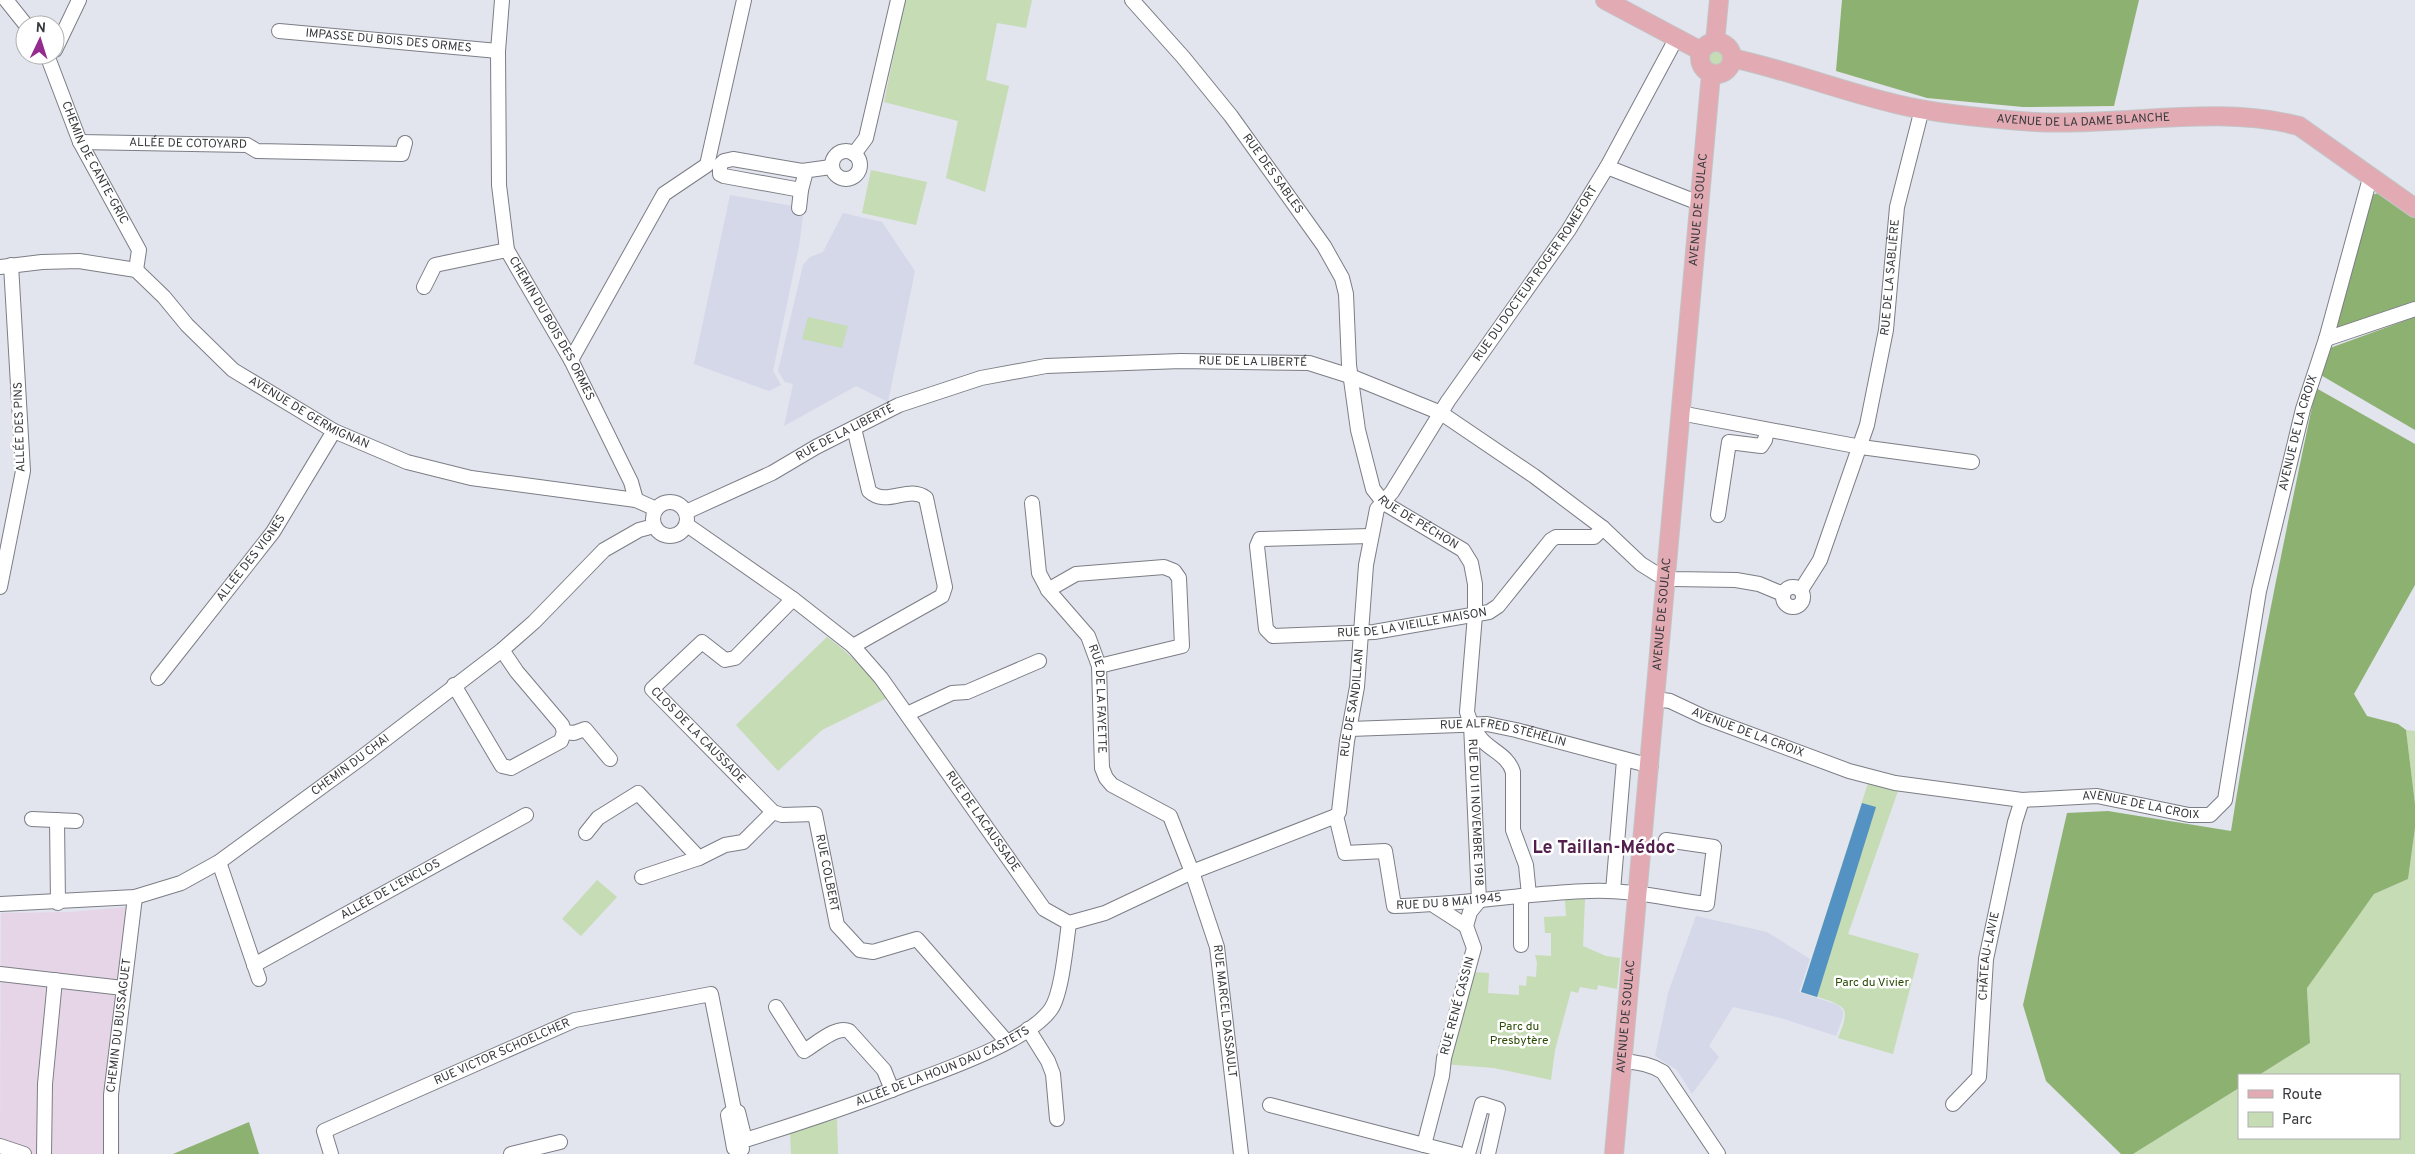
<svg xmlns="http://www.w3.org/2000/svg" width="2415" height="1154" font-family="Overpass,sans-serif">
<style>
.industrial{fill:#e6d5e6}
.built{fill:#d4d8e9}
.green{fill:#c5dcb4}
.forest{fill:#8db171}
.water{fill:#5392c2}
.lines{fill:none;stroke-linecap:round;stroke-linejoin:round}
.minor-casing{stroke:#7c7e86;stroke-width:16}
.major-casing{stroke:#c3c4c5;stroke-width:20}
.minor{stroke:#fff;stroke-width:14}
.major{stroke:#e2aab2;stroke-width:18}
.labels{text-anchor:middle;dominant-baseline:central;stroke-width:5;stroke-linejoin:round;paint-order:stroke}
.street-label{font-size:12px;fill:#38393d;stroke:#fff}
.park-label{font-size:12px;fill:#2a4b02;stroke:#fff}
.district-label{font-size:18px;font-weight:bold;fill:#521f4d;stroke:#fff}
</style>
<rect width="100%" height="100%" fill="#e2e4ee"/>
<path class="industrial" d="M137,906L119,1096L120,1154H0L1,913L70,912Z"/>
<path class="built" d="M730,195L804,208L799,246L773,371L781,385L769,391L694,364Z
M843,213L882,222L915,271L888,402L856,386L784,426L793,384L785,382L778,371L803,265L810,257L823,252Z
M1696,916L1767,932L1810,959L1799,992L1838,1005L1843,1011V1017L1836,1036L1781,1018L1733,1007L1709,1046L1719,1057L1692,1094L1677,1070L1655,1056L1668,993Z"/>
<path class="green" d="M905,0H1032L1026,28L997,23L986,80L1009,86L985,192L946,178L958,121L884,102Z
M1703 58a12 12 0 1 1 24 0a12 12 0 1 1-24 0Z
M871,170L927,182L916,225L862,213Z
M808,317L848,326L842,348L802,339Z
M827,637C853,656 868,673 887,698L822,730L778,771L736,725Z
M2406,730L2415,731V804Z
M1869,780L1899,788L1848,934L1919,954L1893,1054L1838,1038C1841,1031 1847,1017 1844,1010C1841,1002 1810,995 1801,992Z
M2415,827V1154H2133L2239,1088V1138H2399V1075H2259L2310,1043L2307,985L2374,894L2408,879Z
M597,880L617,897L581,936L562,919Z
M1585,899L1583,946L1606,956L1620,958L1617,989L1598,985L1597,990L1580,987L1578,993L1571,991L1555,1050L1551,1080L1494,1068L1444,1064L1471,972L1489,973L1488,993L1519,995V985L1526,986L1527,976L1536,977L1537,962L1535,955L1551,956V933H1545L1544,917L1566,916L1565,900Z
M837,1119L838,1154H791L790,1132Z"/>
<path class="forest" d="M1842,0H2139L2114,106L2023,107L1927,98L1836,71Z
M2381,192L2415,215V306L2337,330L2333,326L2372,195Z
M2415,317V430L2319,374L2330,348Z
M2316,388L2415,444V585L2354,694L2367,716L2398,724L2406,730L2415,804V828L2408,879L2374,894L2307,988L2310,1043L2259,1075H2239V1088L2133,1154H2121L2046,1081L2023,1005L2067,813L2108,811L2231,831C2254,682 2285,535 2316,388Z
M249,1122L259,1154H173Z"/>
<path class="water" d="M1862,803L1876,807L1817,997L1801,992Z"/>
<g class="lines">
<defs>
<g id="minor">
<path d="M6,0L26,25"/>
<path id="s1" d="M502,0L498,51L499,185L507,250L571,360L631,482L636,500"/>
<path id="s2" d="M1132,0L1183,57L1231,116L1324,246L1342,278L1346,294L1349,365L1358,430L1373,489L1384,503L1463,550L1471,563L1475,584V615L1467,712L1471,724L1479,901L1470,912L1466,926L1474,948L1444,1058L1442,1076L1424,1145L1270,1105"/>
<path id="s3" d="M279,31L498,51"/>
<path d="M55,50L79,0"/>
<path id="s4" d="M47,55L80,142L139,250L136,270"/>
<path id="s5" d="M80,142L247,145L257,151L402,154L405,143"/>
<circle cx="846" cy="165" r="14"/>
<path d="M854,154L866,138L898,0"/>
<path d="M1607,167L1699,203"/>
<path d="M806,171L801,190L724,176L720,174V165L724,161L733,159L802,171L831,167"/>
<path d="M799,208L801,190"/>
<path id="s6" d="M0,267L42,262L79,261L136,270L164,297L187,325L233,370L334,431L407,462L471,478L636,500L656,509"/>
<path d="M424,287L435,265L507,250"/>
<path d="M2326,339L2415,309"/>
<path d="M571,360L664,194L707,165L744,0"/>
<path d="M1680,413L1861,447L1972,462"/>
<circle cx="670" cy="519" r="17"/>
<path id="s7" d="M1032,503L1039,573L1048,590L1088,636L1099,666L1102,768L1106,778L1112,785L1170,816L1192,872L1217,947L1241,1154"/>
<path id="s8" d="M686,512L772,473L816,447L899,405L981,378L1046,366L1181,361L1309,363L1350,376L1441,413L1534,476L1603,528L1641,564L1657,574L1673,579L1736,580L1759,584L1783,594"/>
<path d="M1718,515L1729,442L1761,446L1765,440L1767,430"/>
<path id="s9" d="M687,525L793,599L853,646L881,678L1044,909L1069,923L1105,913L1192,872L1336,816"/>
<path id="s10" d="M1370,536L1260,539L1257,546L1266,629L1273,636L1374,632L1489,612L1498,606L1551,540L1556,537H1594L1603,528"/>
<circle cx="1793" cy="597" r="10"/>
<path d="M0,587L23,471L11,265"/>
<path d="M1048,590L1076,574L1164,567L1174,571L1179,578L1182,646L1099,666"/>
<path id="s11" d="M1801,590L1820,560L1867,425L1886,330L1897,207L1922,109"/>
<path id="s12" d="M793,599L735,658L725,660L702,642L652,689L773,812L782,815L815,814L837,925L860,950L873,952L917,939L1007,1042"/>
<path d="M853,646L942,596L945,587L926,498C908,484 887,508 869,491L854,428"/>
<path id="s13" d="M158,678L273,532L334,431"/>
<path d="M454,685L502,766L511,768L561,741L564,732L562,725L517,672L502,650"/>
<path id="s14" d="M1656,699L1670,701L1704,717L1849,771L1895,783L2022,800L2097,796L2189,815H2210L2225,800L2259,591L2303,409L2326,339L2370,178"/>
<path d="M907,714L952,693L967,692L1039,661"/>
<path d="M1471,724C1475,730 1478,736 1483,741C1494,752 1508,756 1513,772V830L1526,865L1529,895"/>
<path id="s15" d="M1350,729L1487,724L1516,730L1651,766"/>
<path d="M564,732L574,733L585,729L610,759"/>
<path id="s16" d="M1336,816L1339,812L1347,741L1357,687L1366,565L1377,509L1392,492L1448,401L1568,231L1607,167L1677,37"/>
<path id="s17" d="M1336,816L1345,853L1385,851L1394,906C1460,905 1524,893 1589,891C1628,889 1668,899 1707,904L1714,847L1666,840"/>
<path d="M32,819L76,821"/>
<path d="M57,820L58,903"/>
<path d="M586,833L598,818L638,793L699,858L725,845L743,842L773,812"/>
<path d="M219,862L259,979"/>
<path d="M642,877L699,858"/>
<path d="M1613,891L1624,760"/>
<path d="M1521,896V945"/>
<path id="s18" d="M0,904L135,897L181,883L219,862L361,758L502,650L534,622L604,550L639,530L654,526"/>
<path d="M1435,906L1466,926"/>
<path id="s19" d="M254,965L526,815"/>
<path d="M0,974L123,988"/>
<path d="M776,1007L804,1051C815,1045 836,1025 849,1031L884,1070L892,1090"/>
<path d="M1028,1029L1048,1061L1053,1074L1057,1119"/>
<path d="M1624,1061C1639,1063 1650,1064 1663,1072L1718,1154"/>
<path id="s20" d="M1953,1104L1979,1077L1986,959L2015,822L2022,800"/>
<path d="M734,1110L728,1115L734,1148L742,1149"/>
<path id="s21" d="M745,1140C800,1123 854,1105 907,1084C944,1070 1029,1041 1051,1009C1062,993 1066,944 1069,923"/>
<path d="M1424,1145L1459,1154"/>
<path d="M0,1146L24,1154"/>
<path d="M44,1154L45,1084L55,980"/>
<path id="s22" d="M111,1154V1095L135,897"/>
<path id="s23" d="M331,1154L324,1131L575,1020L711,994L734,1110L738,1112L745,1140"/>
<path d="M511,1154L560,1142"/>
<path d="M1468,1154L1482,1104L1498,1109L1488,1154"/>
</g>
<g id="major">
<path d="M1605,0L1701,51"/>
<circle cx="1716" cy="58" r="16"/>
<path d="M1715,42L1719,0"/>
<path id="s24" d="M1732,58C1787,70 1841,91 1896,104C1936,114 1993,119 2035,122C2120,127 2216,104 2299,126L2415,208"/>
<path id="s25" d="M1614,1154L1711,74"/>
</g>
</defs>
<use href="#minor" class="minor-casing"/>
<use href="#major" class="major-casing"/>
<use href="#minor" class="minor"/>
<use href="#major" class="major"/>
</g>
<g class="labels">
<g class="street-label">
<text stroke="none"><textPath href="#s3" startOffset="110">IMPASSE DU BOIS DES ORMES</textPath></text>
<text stroke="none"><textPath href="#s24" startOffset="359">AVENUE DE LA DAME BLANCHE</textPath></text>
<text stroke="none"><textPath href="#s5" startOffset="108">ALLÉE DE COTOYARD</textPath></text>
<text stroke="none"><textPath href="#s4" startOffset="118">CHEMIN DE CANTE-GRIC</textPath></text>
<text stroke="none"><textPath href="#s2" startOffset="224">RUE DES SABLES</textPath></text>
<text stroke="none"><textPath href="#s25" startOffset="948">AVENUE DE SOULAC</textPath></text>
<text stroke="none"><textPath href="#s16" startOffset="595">RUE DU DOCTEUR ROGER ROMEFORT</textPath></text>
<text stroke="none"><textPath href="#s11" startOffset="328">RUE DE LA SABLIÈRE</textPath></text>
<text stroke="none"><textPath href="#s1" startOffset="341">CHEMIN DU BOIS DES ORMES</textPath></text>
<text stroke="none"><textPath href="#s8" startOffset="598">RUE DE LA LIBERTÉ</textPath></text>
<text stroke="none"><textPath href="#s6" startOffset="364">AVENUE DE GERMIGNAN</textPath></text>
<text transform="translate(20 427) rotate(-92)">ALLÉE DES PINS</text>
<text stroke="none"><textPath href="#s14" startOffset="968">AVENUE DE LA CROIX</textPath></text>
<text stroke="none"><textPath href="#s8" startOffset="178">RUE DE LA LIBERTÉ</textPath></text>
<text stroke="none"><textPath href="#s2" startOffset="620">RUE DE PÉCHON</textPath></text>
<text stroke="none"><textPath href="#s13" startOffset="152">ALLÉE DES VIGNES</textPath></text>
<text stroke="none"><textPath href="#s25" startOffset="542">AVENUE DE SOULAC</textPath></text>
<text stroke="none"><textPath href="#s10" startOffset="351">RUE DE LA VIEILLE MAISON</textPath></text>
<text stroke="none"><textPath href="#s7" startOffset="215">RUE DE LA FAYETTE</textPath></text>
<text stroke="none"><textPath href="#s16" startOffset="115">RUE DE SANDILLAN</textPath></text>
<text stroke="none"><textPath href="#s14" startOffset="98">AVENUE DE LA CROIX</textPath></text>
<text stroke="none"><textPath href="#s15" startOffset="154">RUE ALFRED STÉHÉLIN</textPath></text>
<text stroke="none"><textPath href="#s12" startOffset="256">CLOS DE LA CAUSSADE</textPath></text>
<text stroke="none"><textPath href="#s18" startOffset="390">CHEMIN DU CHAI</textPath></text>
<text stroke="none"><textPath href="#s14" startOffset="502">AVENUE DE LA CROIX</textPath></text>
<text stroke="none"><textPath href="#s2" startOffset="939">RUE DU 11 NOVEMBRE 1918</textPath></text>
<text stroke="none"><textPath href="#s9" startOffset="424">RUE DE LACAUSSADE</textPath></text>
<text stroke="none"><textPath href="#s12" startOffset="466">RUE COLBERT</textPath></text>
<text stroke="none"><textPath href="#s19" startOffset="156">ALLÉE DE L'ENCLOS</textPath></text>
<text stroke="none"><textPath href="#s17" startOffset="189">RUE DU 8 MAI 1945</textPath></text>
<text stroke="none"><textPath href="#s20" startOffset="159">CHÂTEAU-LAVIE</textPath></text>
<text transform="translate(1458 1006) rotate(-75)">RUE RENÉ CASSIN</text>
<text stroke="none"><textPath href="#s7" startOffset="574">RUE MARCEL DASSAULT</textPath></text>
<text stroke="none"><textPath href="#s25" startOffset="138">AVENUE DE SOULAC</textPath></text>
<text stroke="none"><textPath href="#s22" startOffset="129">CHEMIN DU BUSSAGUET</textPath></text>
<text stroke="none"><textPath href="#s23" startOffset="219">RUE VICTOR SCHOELCHER</textPath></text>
<text stroke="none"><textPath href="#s21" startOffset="211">ALLÉE DE LA HOUN DAU CASTETS</textPath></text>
</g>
<g class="park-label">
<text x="1872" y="983">Parc du Vivier</text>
<text x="1519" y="1027">Parc du<tspan x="1519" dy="14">Presbytère</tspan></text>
</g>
<g class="district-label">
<text x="1604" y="848">Le Taillan-Médoc</text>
</g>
</g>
<rect x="2238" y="1074" width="162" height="65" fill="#ffffff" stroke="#afb0b1"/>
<rect x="2248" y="1090" width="25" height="8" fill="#e2aab2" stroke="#afb0b1"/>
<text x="2282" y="1099" font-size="15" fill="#38393d">Route</text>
<rect x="2248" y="1112" width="25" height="15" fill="#c5dcb4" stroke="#afb0b1"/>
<text x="2282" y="1124" font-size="15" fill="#38393d">Parc</text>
<g transform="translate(40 40) rotate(4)"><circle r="24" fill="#ffffff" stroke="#afb0b1"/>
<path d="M0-4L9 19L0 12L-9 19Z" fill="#952b8e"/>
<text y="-8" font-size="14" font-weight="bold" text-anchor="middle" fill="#38393d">N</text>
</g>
</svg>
